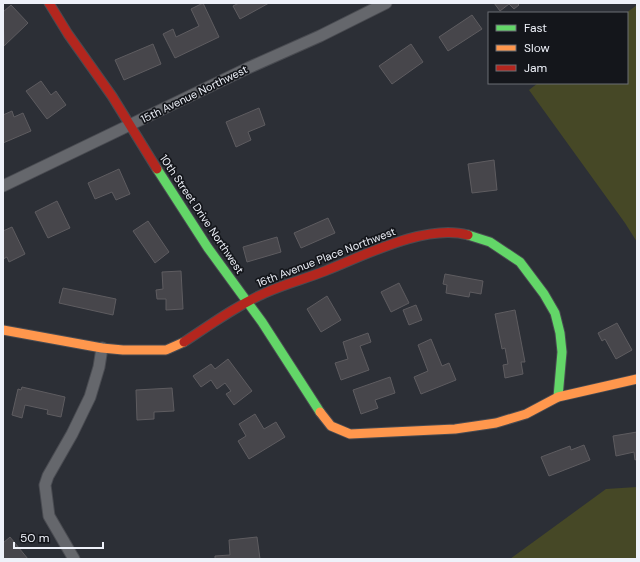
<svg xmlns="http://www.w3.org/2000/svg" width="640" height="562" font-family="'DM Sans',sans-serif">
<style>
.green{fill:#464826}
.building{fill:#47464b;stroke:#5e5c60}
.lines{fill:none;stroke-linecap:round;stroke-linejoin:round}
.street-casing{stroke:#494b51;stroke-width:13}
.fast-casing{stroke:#494b51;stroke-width:11}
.slow-casing{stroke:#494b51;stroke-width:11}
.jam-casing{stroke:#494b51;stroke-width:11}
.street{stroke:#65676c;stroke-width:11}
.fast{stroke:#63d668;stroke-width:9}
.slow{stroke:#ff974d;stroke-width:9}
.jam{stroke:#b3261e;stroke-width:9}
.labels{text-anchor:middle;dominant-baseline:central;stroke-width:3.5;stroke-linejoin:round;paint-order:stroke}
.street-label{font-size:11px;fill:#eef1f9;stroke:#14161b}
</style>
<rect width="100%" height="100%" fill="#2c2f36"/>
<path class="green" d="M637,5V242L625,223L529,90L538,83H627V13H626Z
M637,487V559H510L606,489Z"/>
<path class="building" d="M203,3L219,37L175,58L163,34L173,29L176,37L199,26L191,9Z
M239,3H269L240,19L233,6Z
M494,3H517L519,5L514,9L509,4L500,11Z
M11,5L28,23L4,46L3,12Z
M472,15L482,29L448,51L439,37Z
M153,44L161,64L124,80L115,60Z
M411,44L423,62L392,84L379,66Z
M41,81L51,95L56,91L66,105L47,119L26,91Z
M259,108L265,125L248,132L251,140L236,147L226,122Z
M12,111L14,117L23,113L31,131L3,143V115Z
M494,160L497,190L472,193L468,164Z
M119,169L130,194L116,200L112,192L95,199L88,183Z
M57,201L70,228L48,238L35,212Z
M328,218L335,233L301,248L294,233Z
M148,221L169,252L155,263L133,231Z
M12,227L25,254L9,262L7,257L3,259V231Z
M277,237L281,252L247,262L243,247Z
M181,271L183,309L166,310V299H157L156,290L163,289L162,272Z
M445,274L483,281L481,294L470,292L469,297L446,293L447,285L443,284Z
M399,283L409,303L391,312L381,292Z
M63,288L116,299L113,315L59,303Z
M327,296L341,320L321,332L307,309Z
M416,305L422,320L409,325L403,310Z
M515,310L525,362H521L523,374L505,378L503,365L508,364L505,348L502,349L495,314Z
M617,323L632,350L616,359L605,339L602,341L598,333Z
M368,333L371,342L360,346L369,370L341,380L335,363L348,359L343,342Z
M431,339L442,366L449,363L456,380L421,394L414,377L428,371L418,345Z
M228,359L252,391L234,405L226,394L231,391L225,383L217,389L211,380L201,387L193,376L211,364L215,369Z
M390,377L395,393L375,400L378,408L361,414L353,390Z
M22,387L65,397L61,417L47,414L48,410L25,405L22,418L12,415L18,389L21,390Z
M172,388L174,411L154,412V419L137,420L136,390Z
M255,414L264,429L276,422L285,437L249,459L238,441L246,436L239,424Z
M637,432V459L635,460L634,452L616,456L613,436Z
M584,445L590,460L549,476L541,457L570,446L571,450Z
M10,537L28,559H3V543Z
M257,537L260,559H215V556L230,555L229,540Z"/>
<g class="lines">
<defs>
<path id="street" d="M3,186L248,68L320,36L386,3
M74,559L49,516L45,485L48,476L72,434L90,397L99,367L102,348"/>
<path id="fast" d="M157,169L208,248L262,322L320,412
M468,235L490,242L520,262L544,294L555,313L560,333L562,352L558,397"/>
<path id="slow" d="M3,330L102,348L123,350H166L184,342
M320,412L331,426L350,434L455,429L496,423L526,414L558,397L637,379"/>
<path id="jam" d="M49,3L68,34L112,96L157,169
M184,342C210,325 236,306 265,293C284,284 305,279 325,271C363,256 426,223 468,235"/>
</defs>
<use href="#street" class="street-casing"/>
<use href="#fast" class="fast-casing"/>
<use href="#slow" class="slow-casing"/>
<use href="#jam" class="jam-casing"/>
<use href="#street" class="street"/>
<use href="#fast" class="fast"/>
<use href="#slow" class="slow"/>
<use href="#jam" class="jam"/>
</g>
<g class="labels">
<g class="street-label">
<text transform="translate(194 94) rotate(-26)">15th Avenue Northwest</text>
<text transform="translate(202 214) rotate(56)">10th Street Drive Northwest</text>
<text transform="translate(326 257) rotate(-21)">16th Avenue Place Northwest</text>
</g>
</g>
<rect width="640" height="562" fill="none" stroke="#eef1f9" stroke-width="8"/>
<rect x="488" y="12" width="140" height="72" fill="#14161b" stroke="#6b6e74"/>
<rect x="496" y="25" width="20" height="6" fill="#63d668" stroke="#6b6e74"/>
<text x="524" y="32" font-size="12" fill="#eef1f9">Fast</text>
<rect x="496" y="45" width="20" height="6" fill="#ff974d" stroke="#6b6e74"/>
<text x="524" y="52" font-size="12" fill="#eef1f9">Slow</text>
<rect x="496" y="65" width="20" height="6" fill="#b3261e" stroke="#6b6e74"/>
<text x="524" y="72" font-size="12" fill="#eef1f9">Jam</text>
<path d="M14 542v6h89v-6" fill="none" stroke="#eef1f9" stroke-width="2"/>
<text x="20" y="542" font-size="12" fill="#eef1f9" stroke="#14161b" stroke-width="3" paint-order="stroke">50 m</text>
</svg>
